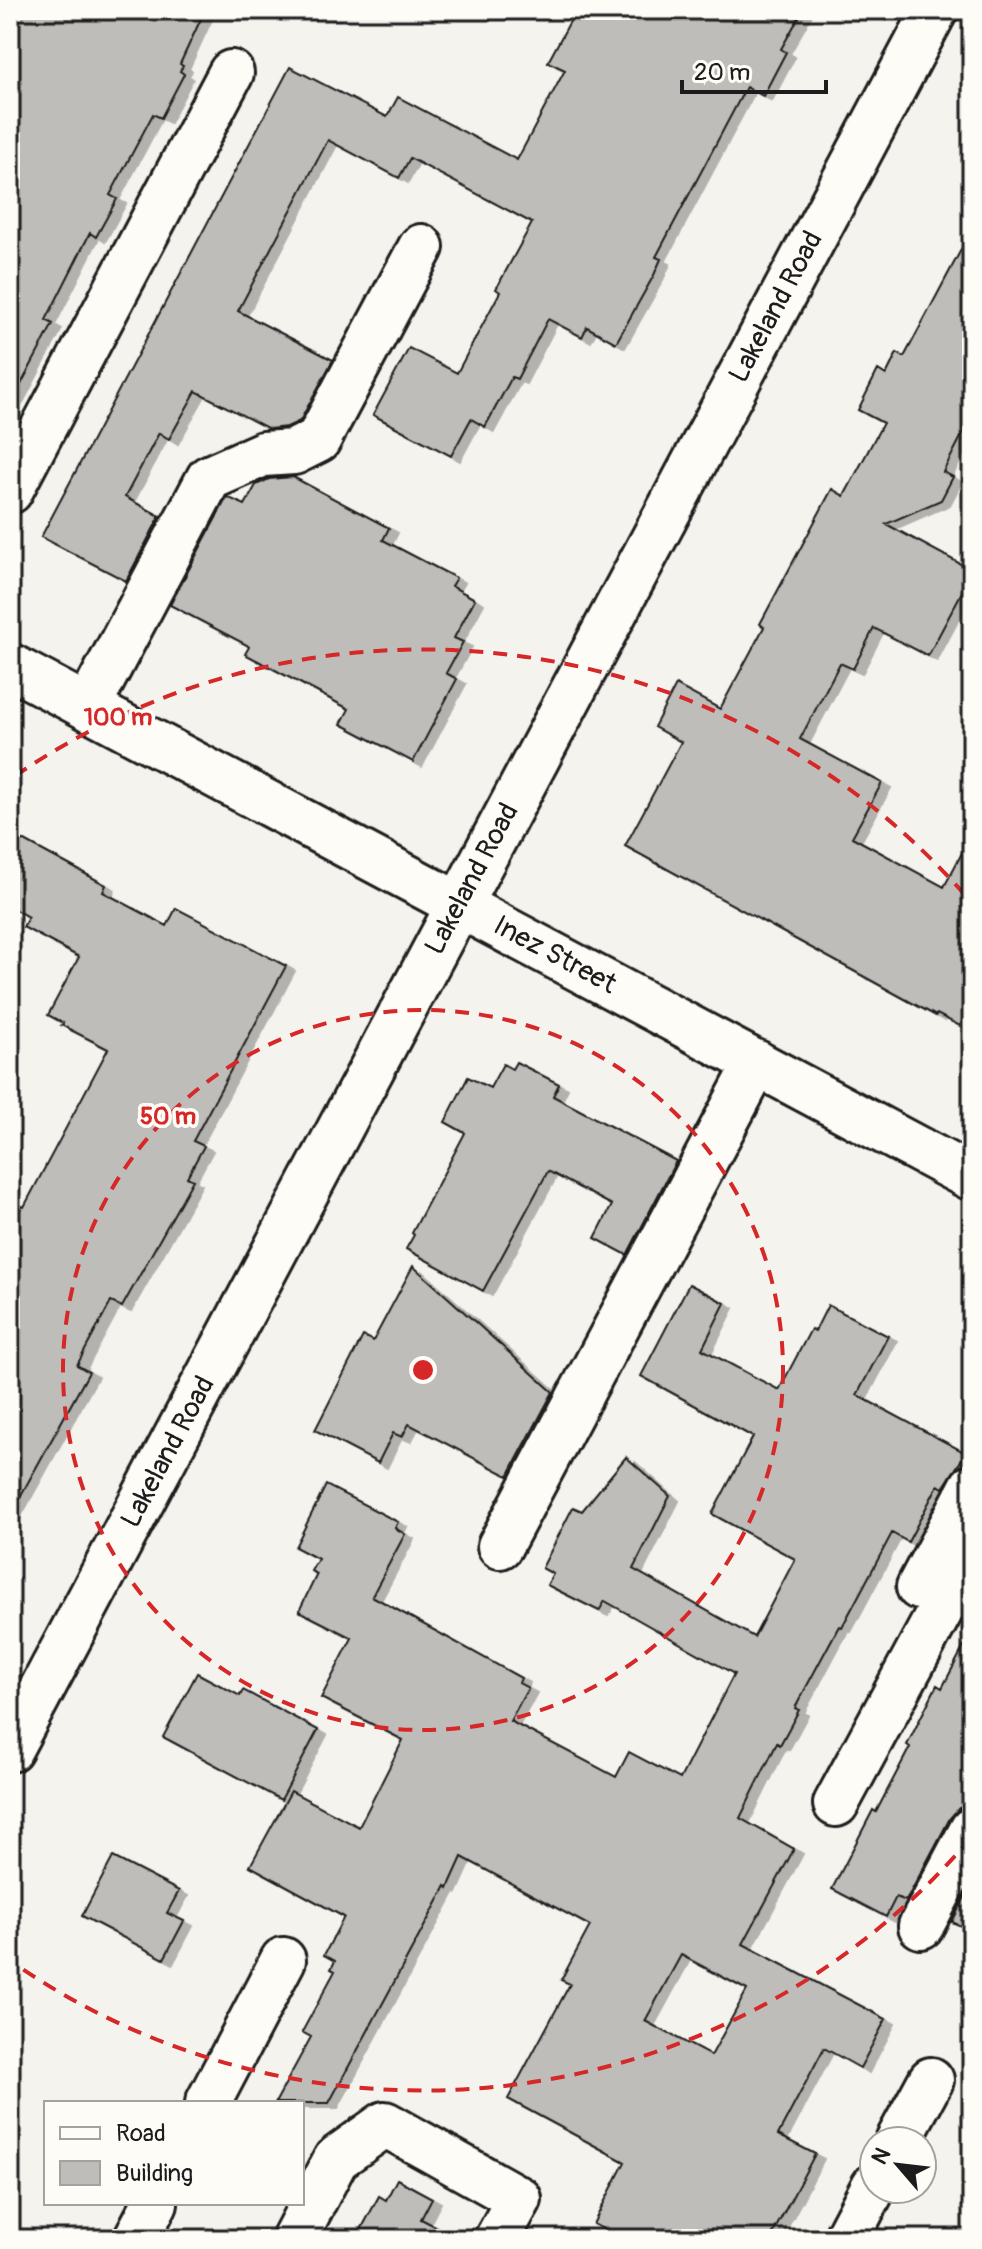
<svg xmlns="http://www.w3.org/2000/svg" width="982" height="2249" font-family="Pangolin,sans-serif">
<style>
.building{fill:#bebdba;stroke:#1c1c1c;stroke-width:2;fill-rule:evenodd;filter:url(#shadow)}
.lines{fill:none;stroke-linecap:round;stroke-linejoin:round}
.minor-casing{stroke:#1c1c1c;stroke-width:50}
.minor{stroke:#fdfcf7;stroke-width:44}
.ring{fill:none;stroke:#d62828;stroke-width:4;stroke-dasharray:14 10}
.labels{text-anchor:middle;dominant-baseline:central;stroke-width:7;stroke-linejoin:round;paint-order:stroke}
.street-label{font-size:28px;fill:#1c1c1c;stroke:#fdfcf7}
.centre{fill:#d62828;stroke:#fdfcf7;stroke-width:4}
.ring-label{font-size:24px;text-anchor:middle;font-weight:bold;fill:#d62828;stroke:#fdfcf7;stroke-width:7;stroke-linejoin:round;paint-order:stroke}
</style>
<defs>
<filter id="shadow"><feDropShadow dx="9" dy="5" stdDeviation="0" flood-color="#0004"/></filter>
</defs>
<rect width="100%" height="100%" fill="#f4f3ee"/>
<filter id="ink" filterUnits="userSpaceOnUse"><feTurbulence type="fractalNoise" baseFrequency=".0125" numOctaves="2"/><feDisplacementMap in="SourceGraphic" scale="16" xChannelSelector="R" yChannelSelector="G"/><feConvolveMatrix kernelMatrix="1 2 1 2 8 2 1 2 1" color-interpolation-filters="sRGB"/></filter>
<g filter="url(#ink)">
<path class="building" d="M10,10H205L180,64L183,66L180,71L184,74L161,118L153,114L110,195L117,199L96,237L90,233L46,320L53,324L10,405Z
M576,10H803L781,49L786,52L763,96L746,87L656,257L661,259L654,275L616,343L587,327L582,337L548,319L517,379L512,377L485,427L471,419L451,456L373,415L409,348L457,373L500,292L496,289L532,223L410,158L399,178L328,140L238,311L333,360L300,421L287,427L269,429L196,391L169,439L159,433L125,497L160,516L126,581L41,537L290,67L387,117L398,97L517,160L565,70L548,62Z
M972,229V416L943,472L953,477L941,500L886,524L972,570V573L928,656L874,628L853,669L840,663L800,739L882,783L852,837L944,887L972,834V1004L960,1026L937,1014L936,1016L625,846L681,742L654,727L676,685L720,709L764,627L760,624L832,489L844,496L883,423L858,410L878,370L886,375L897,353L904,357Z
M293,477L389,528L383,540L456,578L451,586L475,599L454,638L463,642L446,673L457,679L413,762L341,724L349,709L245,654L249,647L247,645L170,605L227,497L245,505L256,485L269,479Z
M10,833L106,885L103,892L167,926L176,908L286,966L193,1141L204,1146L187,1177L193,1180L122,1307L111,1302L77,1365L89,1372L10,1515V1228L22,1206L24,1207L108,1049L61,1025L63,1023L48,1015L79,957L23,927L28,917L10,907Z
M516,1062L559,1084L553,1096L676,1161L627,1255L595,1238L612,1205L548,1171L483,1291L406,1249L414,1235L412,1233L465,1133L445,1122L468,1077L490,1088L503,1064L512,1069Z
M413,1266L553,1392L508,1476L409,1424L402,1437L393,1433L378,1463L315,1430L363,1336L373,1341Z
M689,1284L725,1303L702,1349L779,1390L811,1329L815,1331L828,1305L888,1336L857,1395L966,1453L943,1488L938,1485L908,1542L892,1533L842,1627L839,1626L795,1708L799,1710L780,1745L777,1743L740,1818L794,1849L743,1944L886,2019L860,2068L824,2048L778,2135L815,2154L770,2239H622L593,2224L625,2162L508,2099L570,1984L561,1980L590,1926L462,1857L448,1888L446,1886L329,2103H275L311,2037L302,2032L335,1971L331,1969L335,1961L324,1955L344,1917L250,1866L291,1791L359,1827L403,1740L321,1698L352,1638L299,1611L317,1574L311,1571L318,1559L295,1547L326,1485L398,1522L395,1528L405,1534L372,1596L521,1678L519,1683L528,1688L510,1721L616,1777L629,1752L680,1779L734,1674L605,1601L599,1611L547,1585L553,1574L542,1568L573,1507L582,1511L626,1457L670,1496L633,1569L754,1637L795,1559L712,1514L753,1437L641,1376ZM681,1955L747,1990L711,2056L645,2021Z
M972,1631V1805L959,1808L950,1818L906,1901L896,1897L886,1917L832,1889L873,1810L876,1812L910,1747L907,1745L937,1685L942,1688Z
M197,1673L240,1696L243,1690L318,1730L281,1800L163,1737Z
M113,1857L179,1891L167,1913L184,1921L164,1959L82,1916Z
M972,1883V1931L952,1922Z
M397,2179L432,2198L421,2219L460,2239H356L379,2196L386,2200Z"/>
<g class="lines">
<defs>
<path id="minor" d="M10,491L231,73
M10,666L972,1178
M88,707L209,478L263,454L294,452L318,440L421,247
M500,1546L757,1063
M919,1587L972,1487
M10,1749L935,10
M836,1804L972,1552
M921,1926L972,1830
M208,2103L283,1960
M898,2141L931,2080
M136,2239L155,2203
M294,2239L336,2159L385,2124L519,2199L497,2239
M846,2239L874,2186"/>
</defs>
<use href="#minor" class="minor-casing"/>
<use href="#minor" class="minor"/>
</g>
</g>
<g class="ring">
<circle cx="423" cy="1370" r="360"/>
<path d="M971 1838A721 721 0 0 1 15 1964M15 776A721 721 0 0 1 971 902"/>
</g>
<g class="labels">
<g class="street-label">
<text transform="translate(776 307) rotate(-62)">Lakeland Road</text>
<text transform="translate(472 879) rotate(-62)">Lakeland Road</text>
<text transform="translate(555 955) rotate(28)">Inez Street</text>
<text transform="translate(168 1452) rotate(-62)">Lakeland Road</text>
</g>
</g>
<circle cx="423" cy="1370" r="12" class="centre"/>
<g class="ring-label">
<text x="118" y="725">100 m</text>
<text x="168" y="1124">50 m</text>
</g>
<rect width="982" height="2249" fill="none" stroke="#fdfcf7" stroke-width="40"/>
<rect x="20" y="20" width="942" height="2209" fill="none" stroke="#1c1c1c" stroke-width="3" filter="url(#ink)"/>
<rect x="44" y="2101" width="260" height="104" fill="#fdfcf7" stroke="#a3a29f" stroke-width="2"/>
<rect x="60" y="2127" width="40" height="12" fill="#fdfcf7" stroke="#a3a29f" stroke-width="2"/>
<text x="116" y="2141" font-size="24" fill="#1c1c1c">Road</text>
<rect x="60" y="2161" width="40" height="24" fill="#bebdba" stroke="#a3a29f" stroke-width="2"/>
<text x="116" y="2181" font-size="24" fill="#1c1c1c">Building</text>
<g transform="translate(898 2165) rotate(298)"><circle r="38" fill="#fdfcf7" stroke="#a3a29f" stroke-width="2"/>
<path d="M0-6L14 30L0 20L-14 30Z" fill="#1c1c1c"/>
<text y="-12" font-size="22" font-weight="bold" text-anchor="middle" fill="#1c1c1c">N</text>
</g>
<path d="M682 80v12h144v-12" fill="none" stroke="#1c1c1c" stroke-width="4"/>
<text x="694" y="80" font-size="24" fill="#1c1c1c" stroke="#fdfcf7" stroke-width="6" paint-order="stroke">20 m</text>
</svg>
